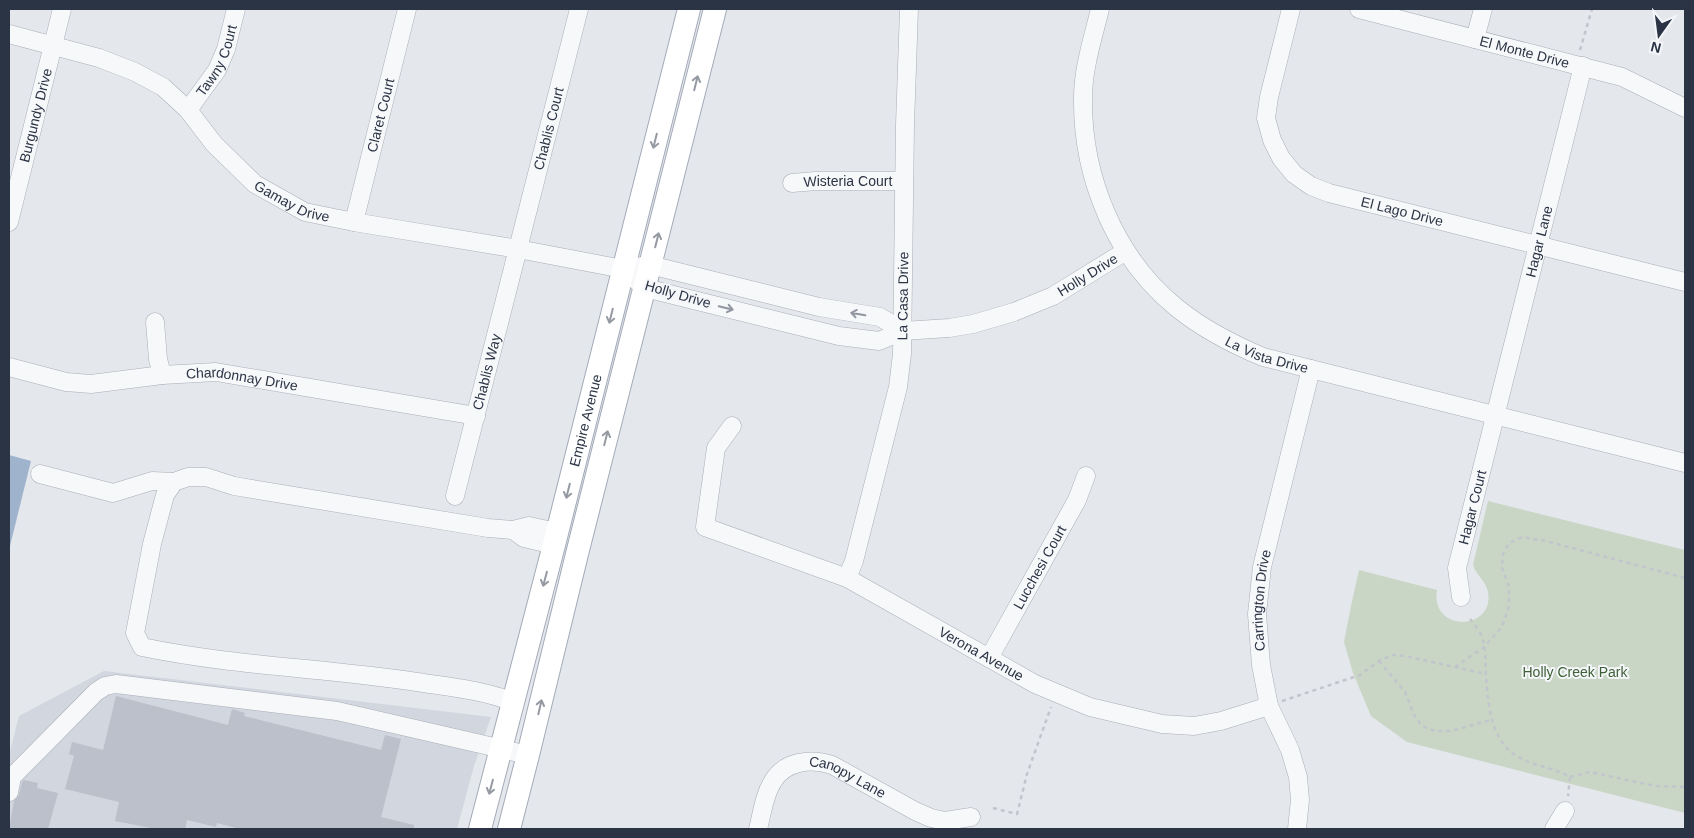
<svg xmlns="http://www.w3.org/2000/svg" width="1694" height="838" font-family="Helvetica,sans-serif">
<style>
.built{fill:#d2d6de}
.green{fill:#c9d6c5}
.water{fill:#9fb4cc}
.building{fill:#bbc0ca}
.lines{fill:none;stroke-linecap:round;stroke-linejoin:round}
.minor-casing{stroke:#a9aeb7;stroke-width:19}
.major-casing{stroke:#a3abb8;stroke-width:24}
.path{stroke:#c2c5cb;stroke-width:2.5;stroke-dasharray:4 4;stroke-linecap:butt}
.minor{stroke:#f7f8fa;stroke-width:18}
.major{stroke:#fff;stroke-width:22}
.oneway{stroke:#959aa2}
.oneway2{stroke:#9196a0}
.labels{text-anchor:middle;dominant-baseline:central;stroke-width:4;stroke-linejoin:round;paint-order:stroke}
.street-label{font-size:14px;fill:#2b3445;stroke:#f4f6f9}
.park-label{font-size:14px;fill:#3f6138;stroke:#f4f6f9}
</style>
<rect width="100%" height="100%" fill="#e4e7ec"/>
<path class="built" d="M104,671L491,717L474,766L457,829H9V755L19,716Z"/>
<path class="green" d="M1488,501L1685,550V813L1407,742L1371,716L1353,673L1344,642L1351,606L1359,570L1437,590C1430,633 1495,631 1488,592C1486,581 1476,575 1473,565Z"/>
<path class="water" d="M9,455L31,461L9,550Z"/>
<path class="building" d="M116,696L228,725L232,709L245,713L244,716L381,750L385,735L401,739L381,817L414,825V829H240L217,823L216,827L187,820L185,829H156L115,821L119,802L65,789L74,756L69,754L72,742L103,750Z
M24,780L38,783L37,788L58,793L48,829H9L14,801L19,795L22,782Z"/>
<g class="lines">
<defs>
<g id="minor">
<path id="s1" d="M1100,9C1093,38 1083,68 1083,98C1082,177 1115,258 1177,308C1203,329 1232,344 1263,357L1685,463"/>
<path id="s2" d="M1291,9L1269,97L1266,118L1272,140L1281,158L1294,174L1311,186L1329,193L1685,282"/>
<path id="s3" d="M1359,9L1622,77L1685,108"/>
<path id="s4" d="M9,34L99,58L135,72L163,87L188,110L214,144L255,184L305,212L354,222L518,249L623,269L650,265L819,307L880,317L903,331"/>
<path d="M1475,39L1483,9"/>
<path id="s5" d="M188,110L217,70L226,49L236,9"/>
<path id="s6" d="M792,183L816,181H904"/>
<path id="s7" d="M9,222L62,9"/>
<path id="s8" d="M354,222L407,9"/>
<path id="s9" d="M636,280L645,288L839,336L879,341L903,331L949,328L973,324L1014,312L1053,296L1126,251"/>
<path d="M155,322L158,359L162,375"/>
<path id="s10" d="M9,367L66,382L91,384L162,375L216,372L476,416"/>
<path id="s11" d="M732,426L716,448L705,527L847,578L1035,684L1090,707L1162,724L1194,726L1221,721L1269,706"/>
<path d="M40,474L113,493L152,481L174,482"/>
<path id="s12" d="M455,496L579,9"/>
<path d="M513,530L524,538L554,545"/>
<path id="s13" d="M847,578L854,561L898,387L902,354L905,125L909,9"/>
<path id="s14" d="M1461,597L1457,568L1583,66"/>
<path id="s15" d="M989,658L1077,500L1086,476"/>
<path d="M513,702C483,690 449,687 417,682C325,668 233,666 142,647L135,633L152,544L165,495L174,482L188,477H206L234,486L488,528L513,530L529,526L557,532"/>
<path d="M9,792L12,777L96,692L105,686L116,684L337,711L528,755"/>
<path id="s16" d="M758,829C762,814 764,795 773,781C785,761 811,758 832,765L915,811L931,818L945,821L971,817"/>
<path id="s17" d="M1297,829L1300,800L1298,777L1290,750L1269,706L1261,665L1257,614L1262,567L1311,369"/>
<path d="M1554,829L1565,811"/>
</g>
<g id="major">
<path id="s18" d="M480,829L554,545L689,9"/>
<path d="M509,829L528,755L577,554L715,9"/>
</g>
</defs>
<use href="#minor" class="minor-casing"/>
<use href="#major" class="major-casing"/>
<path class="path" d="M1580,50L1592,9
M1470,619C1474,624 1479,630 1481,635C1487,649 1485,662 1486,676C1488,702 1490,733 1510,751C1527,766 1551,766 1570,777L1568,796
M1379,661L1405,692L1414,715L1422,726L1435,731H1451L1491,720
M1455,667L1484,647L1502,627L1509,606V587L1502,568L1503,554L1509,543L1522,537L1546,541L1685,578
M1282,701L1360,675L1379,661L1392,655L1405,656L1486,674
M1570,777L1590,772L1655,786L1685,787
M993,808L1017,814L1027,774L1051,707"/>
<use href="#minor" class="minor"/>
<use href="#major" class="major"/>
</g>
<defs><path id="oneway-shaft" d="M-6 0H5M1.5-3L5.5 0L1.5 3" fill="none" stroke-width="1.6" stroke-linecap="round" stroke-linejoin="round" transform="scale(1.25)"/></defs>
<g class="oneway">
<use href="#oneway-shaft" transform="translate(696 83) rotate(-76)"/>
<use href="#oneway-shaft" transform="translate(655 141) rotate(104)"/>
<use href="#oneway-shaft" transform="translate(657 240) rotate(-76)"/>
<use href="#oneway-shaft" transform="translate(611 316) rotate(104)"/>
<use href="#oneway-shaft" transform="translate(606 438) rotate(-76)"/>
<use href="#oneway-shaft" transform="translate(568 491) rotate(104)"/>
<use href="#oneway-shaft" transform="translate(545 579) rotate(105)"/>
<use href="#oneway-shaft" transform="translate(540 707) rotate(-77)"/>
<use href="#oneway-shaft" transform="translate(491 787) rotate(105)"/>
</g>
<g class="oneway2">
<use href="#oneway-shaft" transform="translate(726 308) rotate(14)"/>
<use href="#oneway-shaft" transform="translate(858 314) rotate(-170)"/>
</g>
<g class="labels">
<g class="street-label">
<text stroke="none"><textPath href="#s3" startOffset="171">El Monte Drive</textPath></text>
<text stroke="none"><textPath href="#s5" startOffset="58">Tawny Court</textPath></text>
<text stroke="none"><textPath href="#s7" startOffset="110">Burgundy Drive</textPath></text>
<text stroke="none"><textPath href="#s8" startOffset="110">Claret Court</textPath></text>
<text stroke="none"><textPath href="#s12" startOffset="379">Chablis Court</textPath></text>
<text stroke="none"><textPath href="#s6" startOffset="56">Wisteria Court</textPath></text>
<text stroke="none"><textPath href="#s4" startOffset="339">Gamay Drive</textPath></text>
<text stroke="none"><textPath href="#s2" startOffset="291">El Lago Drive</textPath></text>
<text stroke="none"><textPath href="#s14" startOffset="366">Hagar Lane</textPath></text>
<text stroke="none"><textPath href="#s9" startOffset="474">Holly Drive</textPath></text>
<text transform="translate(678 294) rotate(16)">Holly Drive</text>
<text stroke="none"><textPath href="#s13" startOffset="289">La Casa Drive</textPath></text>
<text stroke="none"><textPath href="#s1" startOffset="431">La Vista Drive</textPath></text>
<text stroke="none"><textPath href="#s12" startOffset="128">Chablis Way</textPath></text>
<text stroke="none"><textPath href="#s10" startOffset="236">Chardonnay Drive</textPath></text>
<text stroke="none"><textPath href="#s18" startOffset="422">Empire Avenue</textPath></text>
<text stroke="none"><textPath href="#s14" startOffset="92">Hagar Court</textPath></text>
<text stroke="none"><textPath href="#s15" startOffset="104">Lucchesi Court</textPath></text>
<text stroke="none"><textPath href="#s17" startOffset="236">Carrington Drive</textPath></text>
<text stroke="none"><textPath href="#s11" startOffset="412">Verona Avenue</textPath></text>
<text stroke="none"><textPath href="#s16" startOffset="135">Canopy Lane</textPath></text>
</g>
<g class="park-label">
<text x="1575" y="672">Holly Creek Park</text>
</g>
</g>
<rect width="1694" height="838" fill="none" stroke="#2b3445" stroke-width="20"/>
<g transform="translate(1659 35) rotate(194)" stroke="#f4f6f9" stroke-width="4" paint-order="stroke">
<path d="M0-4L9 19L0 12L-9 19Z" fill="#2b3445"/>
<text y="-8" font-size="14" font-weight="bold" text-anchor="middle" fill="#2b3445">N</text>
</g>
</svg>
